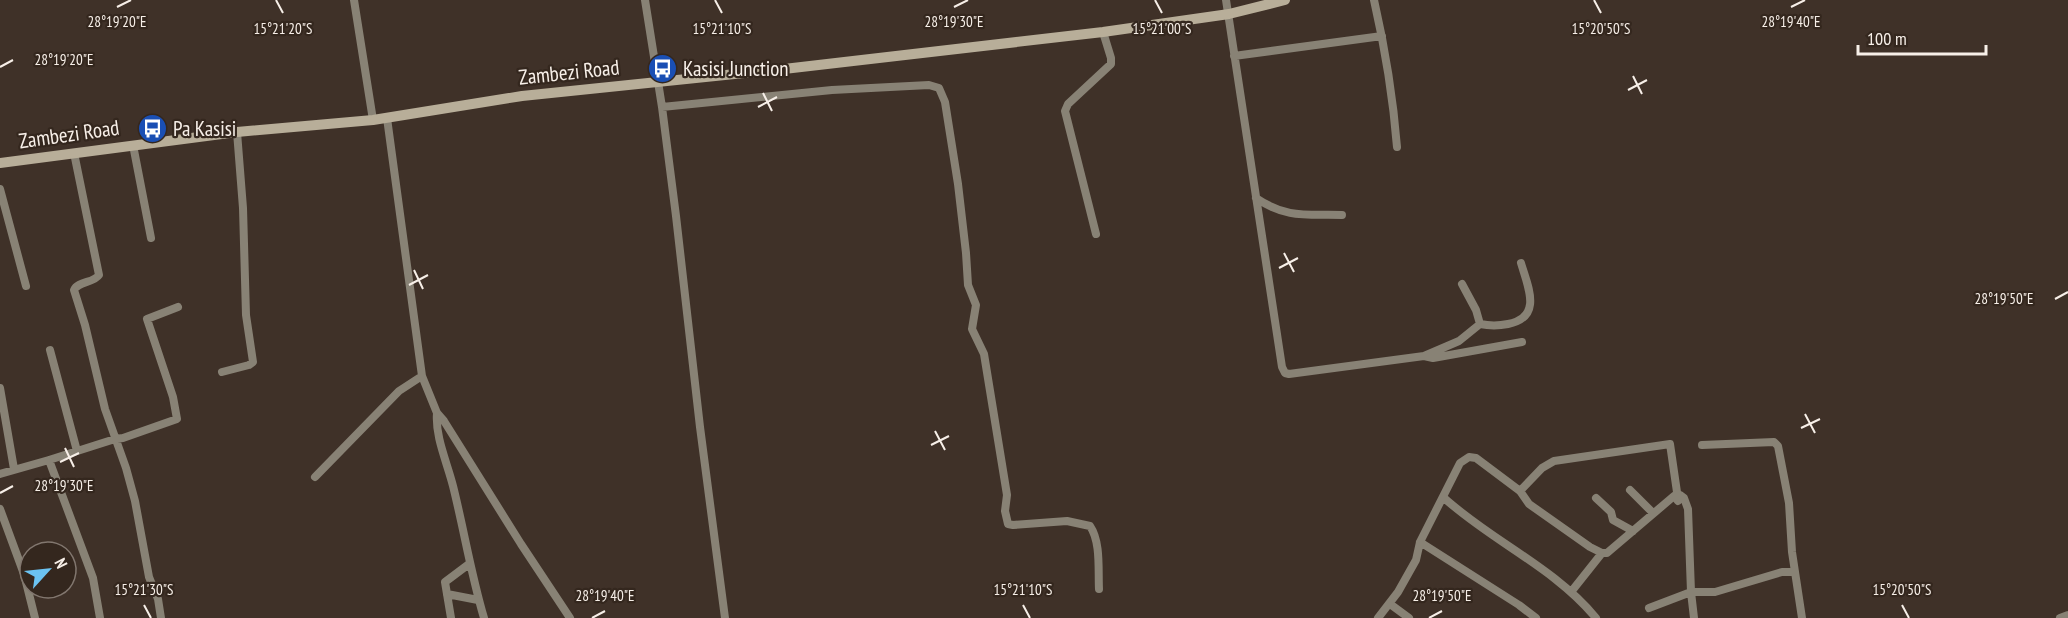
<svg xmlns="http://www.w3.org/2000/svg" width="2068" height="618" font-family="'PT Sans Narrow',sans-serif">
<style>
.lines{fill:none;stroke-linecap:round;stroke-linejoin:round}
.street{stroke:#888275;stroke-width:8}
.secondary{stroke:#b8ae99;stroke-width:10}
.ticks{fill:none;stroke:#f7efe8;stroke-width:2}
.labels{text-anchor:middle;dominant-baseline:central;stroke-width:4.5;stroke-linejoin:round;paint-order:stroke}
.poi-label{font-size:21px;fill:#f7efe8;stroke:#34271e;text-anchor:start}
.street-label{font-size:21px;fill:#f7efe8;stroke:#34271e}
.ticks-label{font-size:15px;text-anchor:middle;fill:#f7efe8;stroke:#34271e;stroke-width:4.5;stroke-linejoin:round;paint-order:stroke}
</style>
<rect width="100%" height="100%" fill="#3f3128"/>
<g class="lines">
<path class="street" d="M354,0L373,120
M645,0L662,107L676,216L700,427L725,618
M1226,0L1282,367L1285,373L1289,374L1424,356L1433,358L1522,342
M1374,0C1385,48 1393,97 1397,147
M1234,56L1382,36
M662,107L832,90L929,85L939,88L945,102L958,184L966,253L968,285L976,305L972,329L984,354L1007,495L1005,511L1008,524L1013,525L1067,521L1090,526C1101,542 1098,570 1099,589
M387,118L422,376L437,413L444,421L521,544L570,618
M133,145L151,238
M74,153L99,275C94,283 78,281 74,290L85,325L105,409L126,468L135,501L149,577L158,599L161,618
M0,189L26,286
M1256,198C1287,219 1307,214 1342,215
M1096,234L1065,111L1068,104L1111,64V58L1103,32
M1462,284L1476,310L1480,324
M50,350L77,451
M1424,356L1459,341L1480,324C1490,326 1498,326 1508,324C1543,317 1528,287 1521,263
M222,372L249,365L253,362L246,315L243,208L237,132
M0,388L14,469
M437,413C435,437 447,462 453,486C464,530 471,574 484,618
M1702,445L1774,442L1778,446L1789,503L1792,552L1802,618
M49,460L93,578L100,618
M0,474L49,460L115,439L123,438L177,419L173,397L147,319L178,307
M315,477L399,391L422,376
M1630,490L1653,513
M1520,491L1542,468L1554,461L1670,444L1678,499
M1443,497C1491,541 1554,567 1596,618
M1596,498L1611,512L1613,520L1633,531
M0,509L24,574L35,618
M1420,542L1519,605L1536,618
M1571,592L1602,553H1607L1674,496L1678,501L1680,495L1684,498L1688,509L1691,592L1694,618
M447,594L478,600
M1390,604L1409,618
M1649,608L1691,592H1715L1782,572H1795
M451,618L445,582L469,564
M1378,618L1398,592L1416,560L1420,542L1460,463L1469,457L1476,458L1520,491L1529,504L1590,547L1602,553
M2060,618L2068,615"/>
<path class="secondary" d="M0,163L237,132L373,120L522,96L784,69L1103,32L1229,14L1285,0"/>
</g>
<path class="ticks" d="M276,0L283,13M715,0L722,13M1155,0L1162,13M1594,0L1601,13M117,7L131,0M954,7L968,0M1791,7L1805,0M0,67L13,60M1633,76L1642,94M1628,90L1647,80M763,93L772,111M758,107L777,97M1284,253L1294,272M1279,268L1298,258M414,270L423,289M409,285L428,275M2055,299L2068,292M1805,414L1815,433M1801,428L1820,419M935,431L945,450M931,445L949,436M65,448L74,467M60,462L79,453M0,493L13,486M144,605L151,618M1023,605L1030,618M1902,605L1909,618M592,618L605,611M1429,618L1442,611"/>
<defs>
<symbol id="bus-disc" viewBox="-11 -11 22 22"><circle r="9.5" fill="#1a4fb4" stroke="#34271e"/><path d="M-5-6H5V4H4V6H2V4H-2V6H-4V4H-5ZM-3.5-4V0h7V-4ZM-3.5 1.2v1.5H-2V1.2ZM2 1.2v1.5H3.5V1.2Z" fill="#fff"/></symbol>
</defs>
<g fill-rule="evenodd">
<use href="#bus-disc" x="646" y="52" width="33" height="33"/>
<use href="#bus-disc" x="136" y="112" width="33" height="33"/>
</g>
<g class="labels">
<g class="poi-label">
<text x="683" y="68">Kasisi Junction</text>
<text x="173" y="128">Pa Kasisi</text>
</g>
<g class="street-label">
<text transform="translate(569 72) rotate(-6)">Zambezi Road</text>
<text transform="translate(69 134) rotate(-8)">Zambezi Road</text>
</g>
</g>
<g class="ticks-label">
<text x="117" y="27">28°19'20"E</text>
<text x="954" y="27">28°19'30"E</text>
<text x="1791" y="27">28°19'40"E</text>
<text x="283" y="34">15°21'20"S</text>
<text x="722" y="34">15°21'10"S</text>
<text x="1162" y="34">15°21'00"S</text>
<text x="1601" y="34">15°20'50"S</text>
<text x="64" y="65">28°19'20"E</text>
<text x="2004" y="304">28°19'50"E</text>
<text x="64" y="491">28°19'30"E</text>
<text x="144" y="595">15°21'30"S</text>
<text x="1023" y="595">15°21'10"S</text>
<text x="1902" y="595">15°20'50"S</text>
<text x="605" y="601">28°19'40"E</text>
<text x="1442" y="601">28°19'50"E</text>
</g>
<g transform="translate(48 570) rotate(63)"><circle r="28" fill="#34271e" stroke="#82776f" stroke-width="1.5"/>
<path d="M0-4.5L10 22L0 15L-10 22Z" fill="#6bc3f2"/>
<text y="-9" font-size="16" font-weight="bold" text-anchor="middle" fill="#f7efe8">N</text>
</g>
<path d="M1858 45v9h128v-9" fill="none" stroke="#f7efe8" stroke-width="3"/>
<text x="1867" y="45" font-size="18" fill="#f7efe8" stroke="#34271e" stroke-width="4.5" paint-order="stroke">100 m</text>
</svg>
